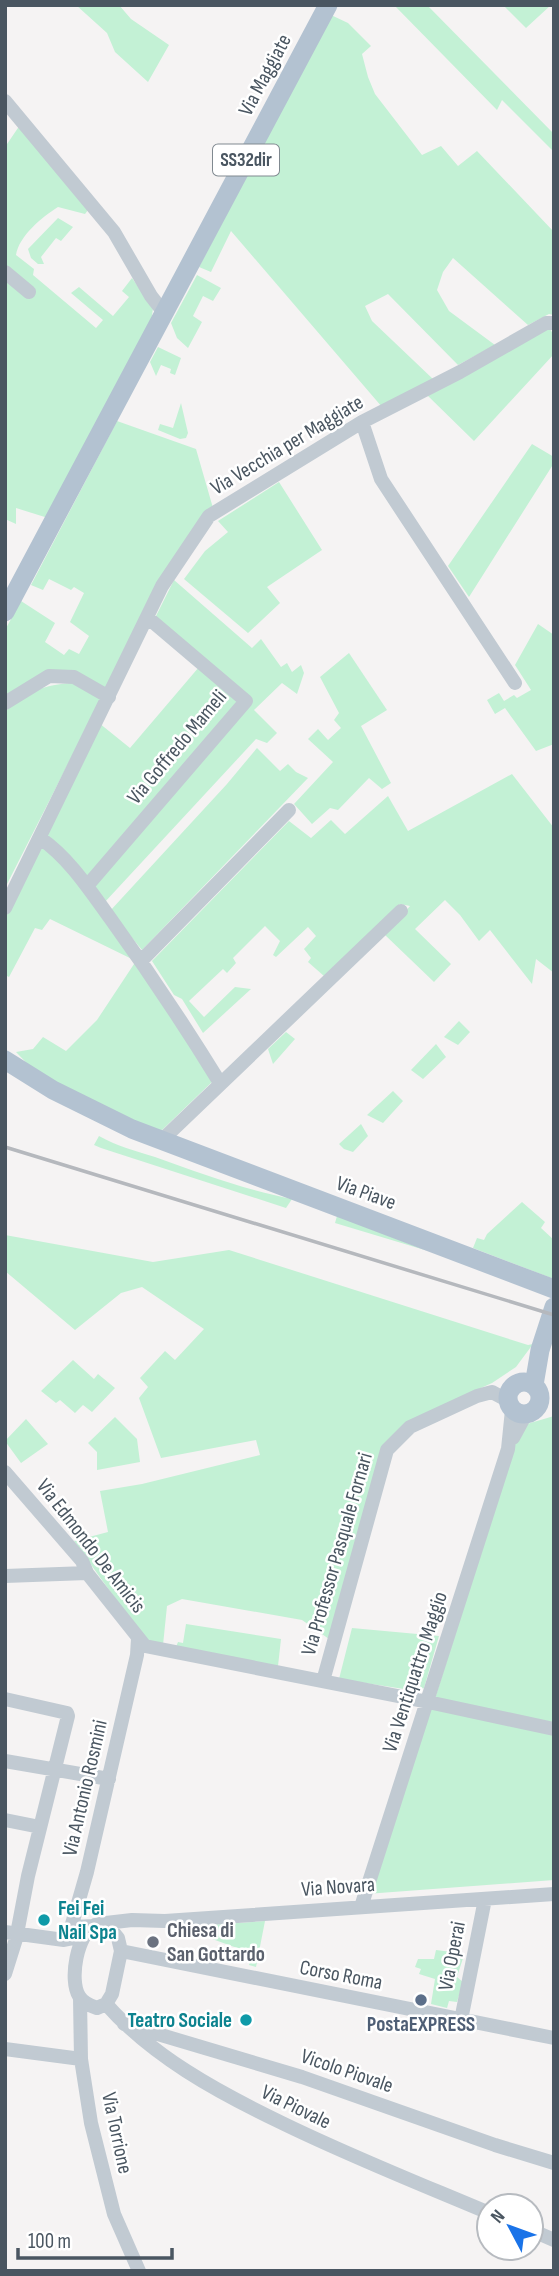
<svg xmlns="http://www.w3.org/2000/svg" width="559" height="2276" font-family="'Sofia Sans Condensed',sans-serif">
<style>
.green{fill:#c3f1d5}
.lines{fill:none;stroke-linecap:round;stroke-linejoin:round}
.minor{stroke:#c1cad2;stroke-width:14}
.major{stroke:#b3c2d1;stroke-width:19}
.rail{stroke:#b5b8bd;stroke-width:3.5}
.culture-dot{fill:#0f9aa8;stroke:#fff;stroke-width:2.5}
.worship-dot{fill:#6b7280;stroke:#fff;stroke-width:2.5}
.service-dot{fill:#5c6f8a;stroke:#fff;stroke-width:2.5}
.labels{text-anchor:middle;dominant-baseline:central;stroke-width:5;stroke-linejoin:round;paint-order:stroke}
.shield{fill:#fff;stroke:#808990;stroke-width:2}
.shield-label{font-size:19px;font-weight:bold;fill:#4a5661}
.street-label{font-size:21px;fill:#4a5661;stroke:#fff}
.culture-label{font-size:21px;font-weight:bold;fill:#0d838f;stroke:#fff;text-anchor:start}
.worship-label{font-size:21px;font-weight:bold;fill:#5b616d;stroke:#fff;text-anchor:start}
.service-label{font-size:21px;font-weight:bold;fill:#4e5e75;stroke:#fff}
</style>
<rect width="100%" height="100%" fill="#f5f3f3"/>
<path class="green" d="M76,5H119L131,19L169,45L148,82L115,52L107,33Z
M394,5H427L554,134V152L502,100L497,110Z
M503,5H551L526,28Z
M331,15L348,23L371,46L362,54L368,77L375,94L422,155L441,146L458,166L477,151L554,232V315L549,314L528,325L453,258L443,272L437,290L449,311L495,345L458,365L388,294L365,306L372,321L434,380L382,407L231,231L211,272L199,267Z
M20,125L88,210L85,214L58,207C42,217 19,236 16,255L34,269L33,275L96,328L103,320L71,293L79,287L113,316L129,297L122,291L132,278L153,308L151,323L48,518L16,508V524L5,519V283L13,272L5,266V147Z
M58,218L73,227L61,241L56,238L41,257L44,264H38L31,258L28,249Z
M197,275L221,288L213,301L203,296L193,316L202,322L188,348L177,338L171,323Z
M549,327L554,336V354L474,441L427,395Z
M158,347L181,358L175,375L170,373L171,369L161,365L156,376L150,362Z
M181,403L188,433L186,438L180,439L158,430L160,424L173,428Z
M117,421L196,449L213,508L106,691L76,674L5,699V630L21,601L55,623L45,642L64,655L69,649L79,654L89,636L70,622L84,593L74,587L71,590L49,579L43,590L31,585Z
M532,444L554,457V463L469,597L448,566Z
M279,482L322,550L267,587L280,603L248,633L184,579L205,551L228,532L218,521Z
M174,580L252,648L261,639L281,667L287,663L292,672L301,665L304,673L297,694L282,683L254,710L277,733L267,743L256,739L104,903L46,834L99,723L130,748L199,667L151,626Z
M538,624L554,635V744L536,751L505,708L495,714L487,700L499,693L504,701L514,695L517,698L531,690L515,665Z
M349,653L387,710L361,726L391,783L382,789L369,778L338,810L330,808L312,824L294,804L333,762L308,739L318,729L328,740L341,728L334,720L339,713L320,677Z
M72,683L101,699L5,888V712C22,693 47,684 72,683Z
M257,748L280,771L288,764L296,772L308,778L142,950L110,911L227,784Z
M512,774L554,828V973L536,959L532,984L490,930L479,941L460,915L445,900L415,929L451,964L434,982L385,935L410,906L400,904L324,976L308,962L311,958L304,949L316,936L308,927L276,957L273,955L280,941L265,926L233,958L236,963L227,973L223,969L189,1001L204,1017L235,987L251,989L203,1033L182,999L174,995L152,961L289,821L311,838L331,820L345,834L388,796L408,831Z
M40,842L54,852L140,962L215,1079L161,1131L121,1116L41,1078L16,1052L33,1049L43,1037L66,1051L97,1020L136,961L50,919L42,930L35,928L9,977L5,975V919Z
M459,1021L470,1032L458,1045L444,1037Z
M286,1032L295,1039L273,1064L268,1049Z
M436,1044L446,1057L423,1079L411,1070Z
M393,1091L403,1101L383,1123L367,1115Z
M361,1124L368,1136L353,1152L344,1149L339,1144Z
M99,1136C117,1146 135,1151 155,1157C200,1173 245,1190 292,1199L286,1208L101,1148L94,1145Z
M522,1202L545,1222L541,1228L554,1240V1279L473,1248L477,1238L484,1240L487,1234Z
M337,1216L428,1251L335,1223Z
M5,1235L153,1262L229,1250L528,1345L533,1344L516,1367L492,1383L428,1412L396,1439L329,1639L302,1620L182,1599L167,1606L163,1645L145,1640L74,1541L108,1532L100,1491L142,1484L260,1455L256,1440L161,1458L139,1398L148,1387L140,1378L165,1351L175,1360L204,1329L142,1287L121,1293L75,1330L5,1271Z
M73,1360L94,1379L98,1374L115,1388L92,1412L83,1405L75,1413L60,1400L56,1403L41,1391Z
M554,1416V1880L366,1894L427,1705H433L520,1426Z
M115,1417L137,1439L140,1462L97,1470V1452L88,1443Z
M26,1419L48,1444L21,1463L5,1441Z
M186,1624L281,1639L278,1666L176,1647L178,1642L183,1643Z
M352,1628L439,1636L424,1688L417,1691L339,1679Z
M265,1921L256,1967L249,1965L251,1953L179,1927Z
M436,1950L460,1953V1958H463L457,1977L463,1982L457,2002L449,2001L447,2008L431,2004L435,1979L419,1974L421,1969L415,1967L418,1959H434Z"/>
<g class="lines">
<path class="minor" d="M5,101L114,232L151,296L165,314
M5,272L29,292
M362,422L381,479L515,683
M5,703L49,676L74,677L109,697
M40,838C69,858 89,889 110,918C149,972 185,1026 220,1083
M87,886L246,701L147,617
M5,908L162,586L209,516L362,422L460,372L546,323H554
M141,961L289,810
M161,1141L401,911
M513,1438L526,1414
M5,1472L82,1561L87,1573L145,1646L428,1702L554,1729
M5,1576L87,1573
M323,1681L387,1450L410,1427L477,1396L492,1392L507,1400
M5,1699L67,1713L68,1716L28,1876L16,1939L5,1974
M5,1761L109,1779
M5,1820L40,1827
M361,1907L508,1449L512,1410
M106,1923L132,1920L165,1921L554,1894
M106,1923L118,1938L121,1951L112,1994L106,2004L97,2008C91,2006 83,2003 79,1996C69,1980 77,1934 95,1925C98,1924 102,1924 106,1923Z
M93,1926L75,1927L72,1924L87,1872L137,1655L138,1639
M5,1932L64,1940L84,1936
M121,1951L554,2038
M80,1998L81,2059L91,2123L114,2214L139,2271
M106,2004C152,2056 216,2091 278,2121C347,2155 418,2183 489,2213
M461,2020L485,1899
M124,2024L302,2077L495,2145L554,2163
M5,2049L81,2059
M531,2230L554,2240"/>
<path class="major" d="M5,612L328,5
M5,1060L53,1090L132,1129L554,1289
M508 1398a16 16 0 1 1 32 0a16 16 0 1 1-32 0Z
M534,1385L540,1350L554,1307"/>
<path class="rail" d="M5,1147L554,1315"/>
</g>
<g class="culture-dot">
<circle cx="44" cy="1920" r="7"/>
<circle cx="246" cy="2020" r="7"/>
</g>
<circle class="worship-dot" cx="153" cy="1942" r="7"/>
<circle class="service-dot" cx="421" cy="2000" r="7"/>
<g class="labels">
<rect class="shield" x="213" y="144.5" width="66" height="31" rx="5"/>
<g class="shield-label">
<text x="246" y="160">SS32dir</text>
</g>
<g class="street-label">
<text transform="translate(265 75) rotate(-62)">Via Maggiate</text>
<text transform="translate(287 445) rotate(-31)">Via Vecchia per Maggiate</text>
<text transform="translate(177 747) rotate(-50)">Via Goffredo Mameli</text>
<text transform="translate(366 1193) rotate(20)">Via Piave</text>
<text transform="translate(91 1546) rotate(52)">Via Edmondo De Amicis</text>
<text transform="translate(337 1554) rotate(-74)">Via Professor Pasquale Fornari</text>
<text transform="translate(415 1672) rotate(-72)">Via Ventiquattro Maggio</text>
<text transform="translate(85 1788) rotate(-77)">Via Antonio Rosmini</text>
<text transform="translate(338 1887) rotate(-4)">Via Novara</text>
<text transform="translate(452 1956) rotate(-79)">Via Operai</text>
<text transform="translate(341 1975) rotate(11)">Corso Roma</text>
<text transform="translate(347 2071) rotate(19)">Vicolo Piovale</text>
<text transform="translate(296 2107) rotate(26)">Via Piovale</text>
<text transform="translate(117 2133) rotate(78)">Via Torrione</text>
</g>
<g class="culture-label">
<text x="58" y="1908">Fei Fei<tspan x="58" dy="24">Nail Spa</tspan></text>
<text x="232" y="2020" text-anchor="end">Teatro Sociale</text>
</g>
<g class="worship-label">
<text x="167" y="1930">Chiesa di<tspan x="167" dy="24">San Gottardo</tspan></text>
</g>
<g class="service-label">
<text x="421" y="2024">PostaEXPRESS</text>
</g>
</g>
<rect width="559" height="2276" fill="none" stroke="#4a5661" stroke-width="14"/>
<g transform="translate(510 2227) rotate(311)"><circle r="33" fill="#ffffff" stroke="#b7bbc0" stroke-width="2"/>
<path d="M0-5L12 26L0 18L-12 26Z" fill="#1a73e8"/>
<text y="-10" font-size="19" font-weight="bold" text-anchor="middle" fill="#4a5661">N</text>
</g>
<path d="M18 2248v10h154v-10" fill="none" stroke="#4a5661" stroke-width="3.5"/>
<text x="28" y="2248" font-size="21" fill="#4a5661" stroke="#ffffff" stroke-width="5" paint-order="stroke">100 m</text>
</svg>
